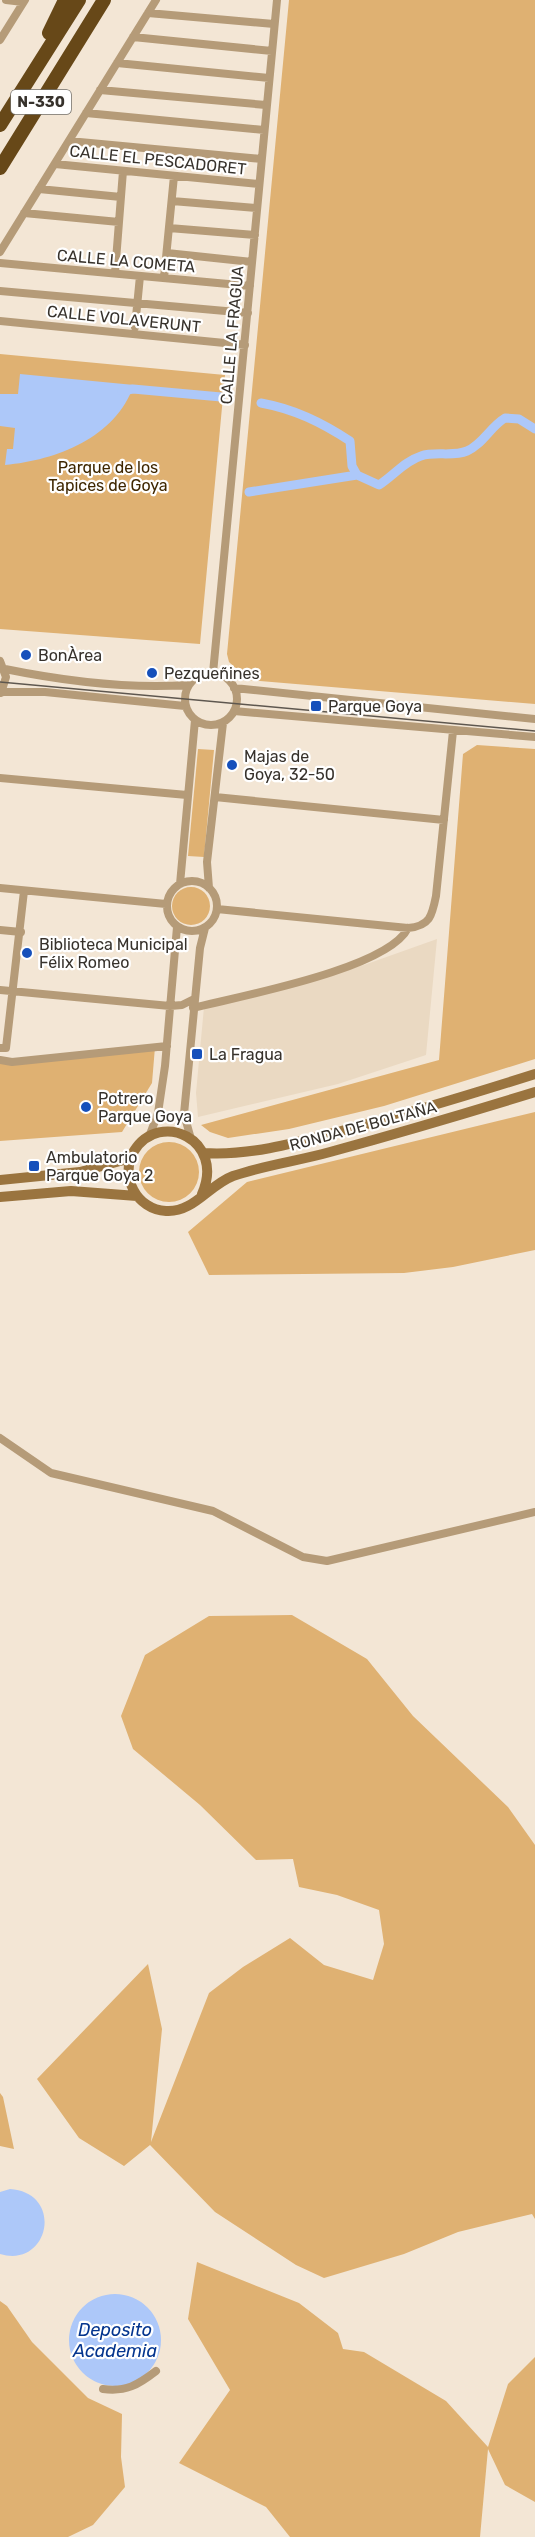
<svg xmlns="http://www.w3.org/2000/svg" width="535" height="2537" font-family="Rubik,sans-serif">
<style>
.built{fill:#ead9c2}
.green{fill:#dfb172}
.water{fill:#adc8f9}
.lines{fill:none;stroke-linecap:round;stroke-linejoin:round}
.canal{stroke:#adc8f9;stroke-width:9}
.street{stroke:#b59b78;stroke-width:8}
.secondary{stroke:#9a743f;stroke-width:10}
.highway{stroke:#674818;stroke-width:14}
.tram{stroke:#5e574f;stroke-width:1.5}
.poi-dot{fill:#1650bb;stroke:#fff;stroke-width:2}
.labels{text-anchor:middle;dominant-baseline:central;stroke-width:4.5;stroke-linejoin:round;paint-order:stroke}
.shield{fill:#fff;stroke:#73706b;stroke-width:1.5}
.shield-label{font-size:15px;font-weight:bold;fill:#37322c}
.street-label{font-size:16px;fill:#37322c;stroke:#fff}
.park-label{font-size:16px;fill:#3f2700;stroke:#fff}
.poi-label{font-size:16px;fill:#37322c;stroke:#fff;text-anchor:start}
.water-label{font-size:18px;font-style:italic;fill:#04358e;stroke:#fff}
</style>
<rect width="100%" height="100%" fill="#f3e6d5"/>
<path class="built" d="M437,939L426,1055L338,1084L198,1117L196,1093L204,1007L364,965Z"/>
<path class="green" d="M289,0H535V704L248,680L229,662L227,654Z
M0,354L225,375L200,644L0,629Z
M477,745L535,749V1059L384,1106L289,1129L228,1138L210,1132L201,1125L439,1060L463,754Z
M198,749L214,750L204,857L188,856Z
M172 906a19 19 0 1 1 38 0a19 19 0 1 1-38 0Z
M155,1047L152,1083L122,1132L0,1141V1060Z
M535,1112V1250L453,1267L404,1273L209,1275L188,1232L247,1182Z
M139 1172a30 30 0 1 1 60 0a30 30 0 1 1-60 0Z
M292,1615L367,1659L413,1716L508,1807L535,1845V2219L532,2214L458,2232L404,2254L324,2278L296,2265L215,2212L150,2145L124,2166L79,2138L37,2079L148,1964L162,2029L151,2142L209,1993L243,1967L290,1938L324,1965L373,1980L384,1944L379,1910L337,1895L299,1887L293,1859L256,1860L200,1805L133,1749L121,1716L145,1655L209,1616Z
M0,2093L3,2097L14,2149L0,2146Z
M197,2262L299,2303L338,2333L343,2349L364,2352L446,2401L488,2447L508,2384L535,2357V2502L505,2485L488,2449L480,2537H290L266,2507L179,2463L230,2390L188,2319Z
M0,2301L7,2306L32,2342L88,2398L122,2414L121,2457L125,2487L93,2525L68,2537H0Z"/>
<path class="water" d="M20,374L134,385C115,438 57,460 5,465L7,449H13L15,428L0,426V394H18Z
M10,2189C65,2193 49,2269 0,2254V2192Z
M69 2340a46 46 0 1 1 92 0a46 46 0 1 1-92 0Z"/>
<g class="lines">
<path class="canal" d="M122,391L133,389L221,397
M261,403C294,409 321,422 350,441L352,466L357,475L379,485C393,476 405,461 421,456C435,451 453,457 467,451C483,444 490,427 505,418L519,419L535,429
M249,492L357,475"/>
<path class="street" d="M6,0L23,2
M148,13L274,24
M133,37L272,51
M0,40L25,0
M117,63L269,78
M100,90L266,105
M86,113L264,130
M69,141L261,159
M55,164L259,184
M39,189L121,197
M172,201L257,208
M24,213L119,222
M169,228L255,235
M0,252L156,0
M167,253L252,262
M0,263L250,286
M115,273L123,171
M164,278L174,176
M0,291L248,313
M0,321L245,345
M135,327L140,276
M0,661L6,677L1,693
M5,669C64,681 128,689 188,685
M185 699a26 26 0 1 1 52 0a26 26 0 1 1-52 0Z
M213,673L277,0
M234,688L535,719
M2,692H45L185,706
M234,711L535,737
M0,778L187,795
M215,797L444,820
M167 906a25 25 0 1 1 50 0a25 25 0 1 1-50 0Z
M180,884L195,720
M0,888L166,904
M209,888L207,862L223,723
M217,909L408,928C430,926 432,916 436,896L453,731
M0,930L21,932
M0,990L170,1006L182,1005L194,999
M193,1008C240,996 388,969 408,928
M0,1048H6L24,891
M0,1060L12,1062L167,1046
M149,1137L158,1113L165,1066L177,927
M191,1139L184,1114L200,948L205,928
M0,1438L51,1473L213,1511L303,1557L327,1561L535,1512
M103,2389C126,2392 138,2385 156,2371"/>
<path class="secondary" d="M204,1153C251,1156 299,1142 345,1130C409,1113 472,1094 535,1074
M0,1180L80,1172L131,1158
M202,1194C226,1140 160,1109 134,1151C119,1176 137,1210 166,1211C193,1213 209,1185 233,1176C265,1165 298,1161 330,1152C399,1133 467,1113 535,1092
M0,1197L71,1191L137,1196"/>
<path class="highway" d="M49,33L65,0
M0,125L79,0
M0,168L104,0"/>
<path class="tram" d="M0,682L535,731"/>
</g>
<g class="poi-dot">
<circle cx="26" cy="655" r="6"/>
<circle cx="152" cy="673" r="6"/>
<rect x="310" y="700" width="12" height="12" rx="3"/>
<circle cx="232" cy="765" r="6"/>
<circle cx="27" cy="953" r="6"/>
<rect x="191" y="1048" width="12" height="12" rx="3"/>
<circle cx="86" cy="1107" r="6"/>
<rect x="28" y="1160" width="12" height="12" rx="3"/>
</g>
<g class="labels">
<rect class="shield" x="11" y="90" width="60" height="24" rx="4.5"/>
<g class="shield-label">
<text x="41" y="102">N-330</text>
</g>
<g class="street-label">
<text transform="translate(158 160) rotate(6)">CALLE EL PESCADORET</text>
<text transform="translate(126 261) rotate(5)">CALLE LA COMETA</text>
<text transform="translate(124 319) rotate(6)">CALLE VOLAVERUNT</text>
<text transform="translate(232 335) rotate(-85)">CALLE LA FRAGUA</text>
<text transform="translate(363 1126) rotate(-15)">RONDA DE BOLTAÑA</text>
</g>
<g class="park-label">
<text x="108" y="467">Parque de los<tspan x="108" dy="18">Tapices de Goya</tspan></text>
</g>
<g class="poi-label">
<text x="38" y="655">BonÀrea</text>
<text x="164" y="673">Pezqueñines</text>
<text x="328" y="706">Parque Goya</text>
<text x="244" y="756">Majas de<tspan x="244" dy="18">Goya, 32-50</tspan></text>
<text x="39" y="944">Biblioteca Municipal<tspan x="39" dy="18">Félix Romeo</tspan></text>
<text x="209" y="1054">La Fragua</text>
<text x="98" y="1098">Potrero<tspan x="98" dy="18">Parque Goya</tspan></text>
<text x="46" y="1157">Ambulatorio<tspan x="46" dy="18">Parque Goya 2</tspan></text>
</g>
<g class="water-label">
<text x="115" y="2330">Deposito<tspan x="115" dy="21">Academia</tspan></text>
</g>
</g>
</svg>
